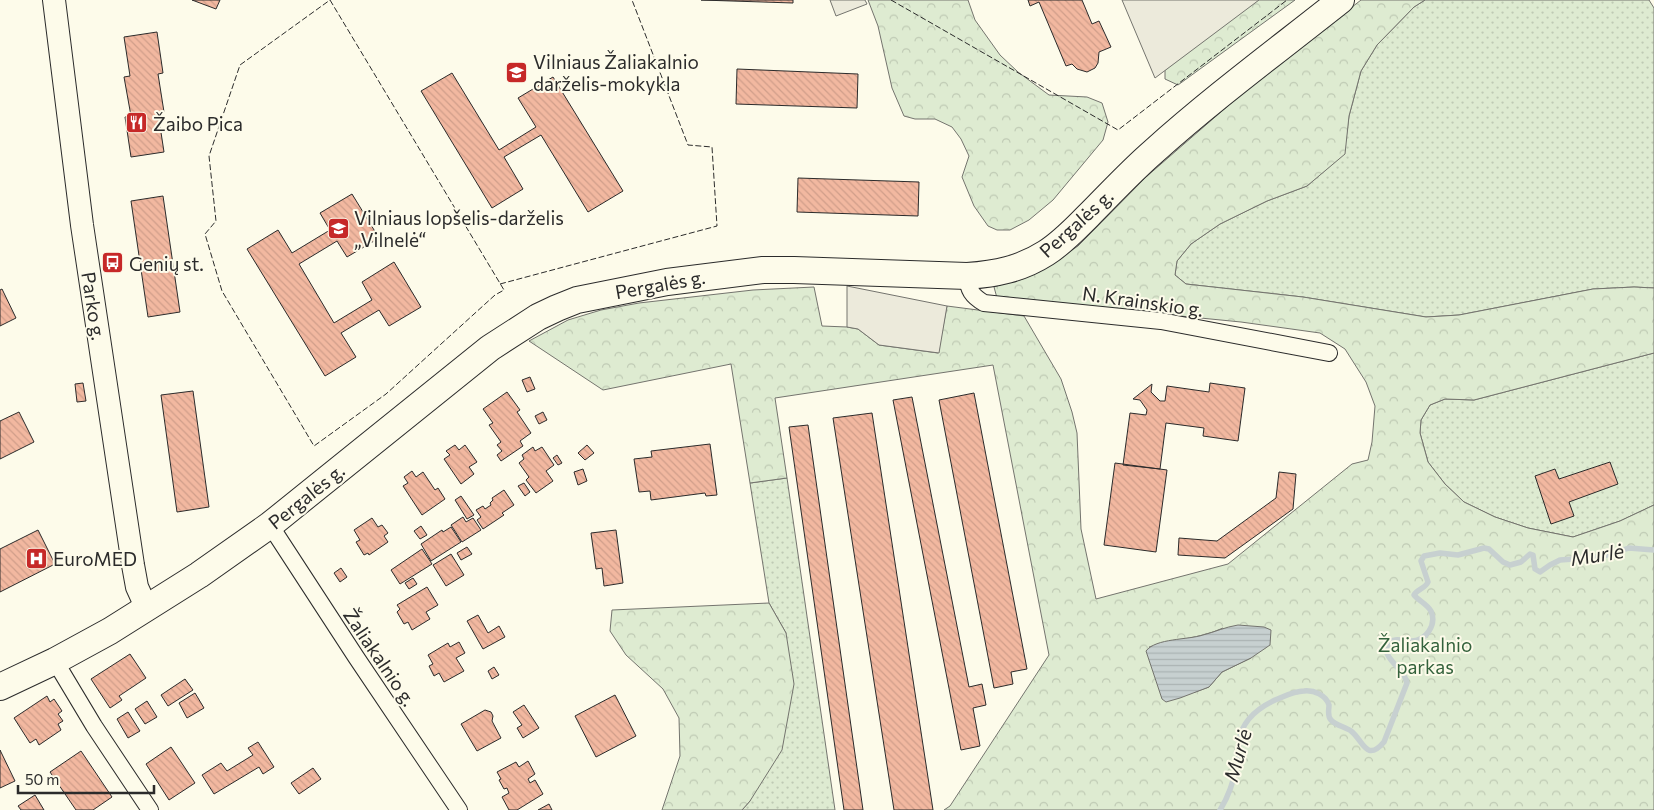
<svg xmlns="http://www.w3.org/2000/svg" width="1654" height="810" font-family="Commissioner,sans-serif">
<style>
.grass{fill:url(#grass-dots);stroke:#74746e}
.forest{fill:url(#forest-crowns);stroke:#74746e;fill-rule:evenodd}
.parking{fill:#eceadb;stroke:#74746e}
.water{fill:url(#water-rules);stroke:#74746e}
.lines{fill:none;stroke-linecap:round;stroke-linejoin:round}
.stream{stroke:#c7d0d0;stroke-width:5.5}
.building{fill:url(#building-back-hatch);stroke:#2b2b2b}
.street-casing{stroke:#2b2b2b;stroke-width:18}
.secondary-casing{stroke:#2b2b2b;stroke-width:24}
.primary-casing{stroke:#2b2b2b;stroke-width:28}
.street{stroke:#fdfbea;stroke-width:16}
.secondary{stroke:#fdfbea;stroke-width:22}
.primary{stroke:#fdfbea;stroke-width:26}
.fence{stroke:#2b2b2b;stroke-width:1;stroke-dasharray:6 2.5;stroke-linecap:butt}
.labels{text-anchor:middle;dominant-baseline:central;stroke-width:4;stroke-linejoin:round;paint-order:stroke}
.poi-label{font-size:19px;fill:#2b2b2b;stroke:#fdfbea;text-anchor:start}
.street-label{font-size:19px;fill:#2b2b2b;stroke:#fdfbea}
.park-label{font-size:19px;fill:#34623c;stroke:#fdfbea}
.water-label{font-size:20px;font-style:italic;fill:#2b2b2b;stroke:#fdfbea}
</style>
<defs>
<pattern id="grass-dots" width="8" height="8" patternUnits="userSpaceOnUse" patternTransform="scale(1.25)"><rect width="8" height="8" fill="#deebd1"/><path d="M2 2h.1M6 6h.1" fill="none" stroke="#bfcab4" stroke-width="1.8" stroke-linecap="round"/></pattern>
<pattern id="forest-crowns" width="20" height="18" patternUnits="userSpaceOnUse" patternTransform="scale(1.25)"><rect width="20" height="18" fill="#deebd1"/><path d="M2 6a3 3 0 1 1 6 0M12 15a3 3 0 1 1 6 0" fill="none" stroke="#bfcab4"/></pattern>
<pattern id="water-rules" width="6" height="5" patternUnits="userSpaceOnUse" patternTransform="scale(1.25)"><rect width="6" height="5" fill="#c7d0d0"/><path d="M0 2.5h6" fill="none" stroke="#abb3b3"/></pattern>
<pattern id="building-back-hatch" width="6" height="6" patternUnits="userSpaceOnUse" patternTransform="scale(1.25)"><rect width="6" height="6" fill="#f2b8a0"/><path d="M-1 5l2 2M0 0l6 6M5-1l2 2" fill="none" stroke="#d09e8a"/></pattern>
</defs>
<rect width="100%" height="100%" fill="#fdfbea"/>
<path class="grass" d="M1425,0H1649L1654,8V288L1634,287L1593,289L1459,315L1426,317L1303,297L1186,284L1175,275L1177,261L1191,244L1220,224L1267,201L1307,186L1344,154L1349,116L1361,71L1377,45L1414,7Z
M1654,353V505L1620,521L1573,537L1528,528L1495,517L1464,502L1445,484L1428,462L1420,433L1421,420L1430,405L1445,399L1474,400Z
M787,478L835,810H742L750,801L786,633L769,603L750,483Z"/>
<path class="forest" d="M868,0H968L975,20L1000,55L1018,72L1049,95L1087,97L1102,103L1108,122L1103,140L1053,200L1029,220L1010,230H997L988,226L974,206L962,177L969,156L961,139L952,127L935,119H915L904,116L892,88L878,26Z
M1254,0H1295L1178,85L1165,79V70Z
M1361,0H1425L1414,7L1377,45L1361,71L1349,116L1345,154L1307,186L1267,201L1220,224L1191,244L1177,261L1175,275L1186,284L1303,297L1426,317L1459,315L1593,289L1634,287L1654,288V353L1474,400L1445,399L1430,405L1421,420L1420,433L1428,462L1445,484L1464,502L1495,517L1528,528L1573,537L1620,521L1654,505V810H944L950,806L1049,655L993,365L775,398L787,478L750,483L731,364L603,390L529,341L568,320L601,310L639,303L753,290L814,287L822,326L847,327L858,329L879,345L938,353L947,306L1024,316L1061,379L1072,412L1077,433L1081,529L1096,599L1228,564L1352,464L1368,460L1372,442L1375,406L1366,382L1345,349L1320,333L1241,322L997,298L994,287L1039,272L1078,246L1146,177L1245,91ZM1223,628L1251,658L1222,672L1209,687L1195,692L1149,647C1174,639 1199,639 1223,628Z
M769,603L786,633L794,684L782,750L750,801L742,810H662L680,756L679,718L663,689L626,655L610,631L612,610Z"/>
<path class="parking" d="M830,0H865L867,4L836,16Z
M1122,0H1259L1155,78Z
M847,286L947,306L939,353L879,345L858,329L847,327Z"/>
<path class="water" d="M1238,625L1264,627L1271,630L1270,645L1251,658L1222,672L1209,687L1180,698L1166,702L1162,699L1146,651C1156,638 1188,640 1203,635C1215,632 1225,627 1238,625Z"/>
<g class="lines">
<path class="stream" d="M1220,810C1229,796 1235,776 1238,760C1240,754 1238,747 1239,741C1242,720 1258,708 1275,700C1285,696 1294,691 1304,691C1314,690 1326,695 1329,705C1329,710 1327,716 1331,720C1335,725 1345,727 1351,731C1363,740 1366,763 1384,742L1407,683C1405,669 1383,659 1387,647C1388,643 1391,640 1395,640C1400,639 1406,641 1411,641C1426,641 1437,625 1431,611C1427,604 1419,601 1414,595C1417,589 1425,589 1428,582L1421,561L1424,556L1440,553L1458,555L1484,548L1489,549L1503,562L1510,565L1521,562L1530,554L1533,555L1535,569L1540,572L1550,565L1560,560L1601,557L1629,548L1654,550"/>
</g>
<path class="building" d="M192,0H220L216,9Z
M701,0H793V3Z
M1028,0H1082L1092,24L1099,21L1111,47L1099,52L1098,63L1095,68L1087,72L1077,69L1072,64L1066,66L1039,2L1030,6Z
M157,32L163,73L158,74L164,112L158,113L164,152L131,157L125,117L131,116L124,77L130,76L124,37Z
M737,69L858,74L857,108L736,104Z
M452,73L499,150L536,127L518,98L553,77L623,191L588,212L541,135L504,157L523,189L492,208L421,91Z
M798,178L919,182L918,216L797,212Z
M352,194L379,238L347,257L337,241L299,264L334,323L372,300L362,282L394,262L421,307L389,326L379,310L341,333L356,357L325,376L247,249L278,230L292,253L330,230L320,213Z
M163,196L180,312L148,317L131,201Z
M2,289L16,318L0,326V290Z
M530,377L535,389L527,392L522,380Z
M83,383L86,401L77,402L75,384Z
M1210,383L1245,388L1238,441L1203,436L1204,428L1166,423L1160,469L1123,465L1130,413L1146,415L1147,410L1140,400L1133,399L1152,384L1151,392L1160,401H1165L1167,386L1209,392Z
M193,391L209,507L177,512L161,395Z
M507,392L520,410L517,412L531,433L520,441L523,446L501,461L497,455L502,451L497,445L501,442L489,425L493,423L483,409Z
M974,393L1027,669L1011,672L1013,684L994,688L939,400Z
M912,397L969,687L982,684L986,705L973,708L980,746L961,750L893,400Z
M19,412L34,442L0,459V421Z
M543,412L547,420L539,424L535,416Z
M872,413L933,810H894L833,418Z
M808,425L863,810H844L789,427Z
M710,444L717,495L706,496L705,493L651,500L650,491L639,492L634,459L652,457L651,451Z
M455,445L459,450L465,445L477,462L469,467L474,474L461,484L444,459L450,455L446,451Z
M587,445L594,453L585,460L578,453Z
M533,447L535,451L542,447L554,465L546,471L553,481L536,493L526,480L529,477L519,463L524,459L522,455Z
M557,455L562,463L558,465L553,458Z
M1610,462L1618,484L1569,502L1574,516L1551,524L1535,476L1555,469L1559,479Z
M1115,463L1167,470L1156,552L1104,545Z
M583,469L587,481L578,485L574,472Z
M412,471L416,477L423,472L435,490L438,488L445,499L422,515L403,486L408,483L404,477Z
M1279,472L1296,474L1293,509L1225,558L1178,555L1179,538L1217,541L1276,498Z
M524,483L530,492L525,496L518,486Z
M504,490L514,505L502,513L504,515L483,529L477,520L481,517L476,510L483,506L485,509L491,505L490,503L493,500L492,498Z
M461,496L474,515L467,519L455,500Z
M463,517L466,522L473,518L481,530L462,542L451,525Z
M372,518L378,527L382,525L388,533L384,536L388,542L369,555L368,553L364,555L356,542L360,540L354,530Z
M421,526L427,535L420,539L414,531Z
M451,527L461,542L431,561L421,544L442,530L443,532Z
M38,530L55,564L0,592V549Z
M616,530L623,583L604,586L602,568L596,569L591,533Z
M467,547L472,554L461,560L457,553Z
M422,549L432,564L400,584L391,570Z
M451,554L464,575L446,586L433,565Z
M341,568L347,577L340,582L334,573Z
M413,578L417,584L409,589L405,583Z
M427,587L438,605L426,612L430,619L412,630L408,622L404,624L397,612L400,609L397,605Z
M478,615L488,633L499,626L505,637L483,649L467,621Z
M459,642L465,653L456,658L464,671L444,682L439,673L434,676L429,666L433,664L428,655L448,643L450,647Z
M130,654L146,678L119,696L122,700L110,708L91,679Z
M494,667L499,675L492,679L488,671Z
M185,679L193,690L168,706L161,695Z
M195,693L204,708L187,718L179,703Z
M615,695L636,736L596,757L575,716Z
M47,696L50,702L54,699L62,711L58,714L63,721L58,724L61,730L39,745L36,739L30,743L14,718Z
M147,701L157,717L145,724L135,709Z
M524,705L539,728L523,738L517,728L522,725L513,712Z
M485,710L491,712L493,716L492,721L501,738L477,751L461,724Z
M128,712L140,731L128,738L117,719Z
M258,742L274,767L263,774L259,767L214,794L202,775L221,763L227,771L253,755L248,748Z
M171,747L195,783L169,800L146,764Z
M0,750L15,781L0,788Z
M81,751L112,797L93,810H76L50,772Z
M528,761L535,774L528,779L530,783L535,780L543,794L517,810H509L502,797L509,793L507,788L504,789L499,780L501,779L497,772L516,762L519,767Z
M313,768L321,779L299,794L291,783Z
M35,795L44,810H21L18,806Z
M549,804L552,810H538Z"/>
<g class="lines">
<defs>
<path id="street" d="M967,276C968,290 972,296 984,303L1161,321L1329,353
M270,525L356,657L459,810
M55,661L94,726L150,810"/>
<path id="secondary" d="M54,0L82,225L133,565L137,587L147,609"/>
<path id="primary" d="M0,687L55,661L110,631L199,575L270,525L490,348L538,317L557,308L577,300L667,282L763,270H794L967,276C996,274 1021,269 1046,253C1062,243 1075,229 1088,216C1110,194 1130,172 1153,152C1213,98 1278,50 1341,0"/>
</defs>
<use href="#street" class="street-casing"/>
<use href="#secondary" class="secondary-casing"/>
<use href="#primary" class="primary-casing"/>
<use href="#street" class="street"/>
<use href="#secondary" class="secondary"/>
<use href="#primary" class="primary"/>
<path class="fence" d="M330,0L504,290L495,295L386,394L314,446L222,291L205,234L216,221L209,156L240,65Z
M891,0L1118,130L1287,0
M500,284L717,226L712,147L688,145L632,0"/>
</g>
<defs>
<symbol id="school-square" viewBox="-11 -11 22 22"><rect x="-9" y="-9" width="18" height="18" rx="4" fill="#c62828" stroke="#fdfbea"/><path d="M0-5L7-2L0 1L-7-2ZM-4 1L0 2.5L4 1V4Q0 6-4 4Z" fill="#fff"/></symbol>
<symbol id="restaurant-square" viewBox="-11 -11 22 22"><rect x="-9" y="-9" width="18" height="18" rx="4" fill="#c62828" stroke="#fdfbea"/><path d="M-5-6h1v4h1v-4h1v4h1v-4h1v5L-1.5 .5V6h-2V.5L-5-1ZM5-6V6H3V1.5H1.5Q1.5-4 5-6Z" fill="#fff"/></symbol>
<symbol id="bus-square" viewBox="-11 -11 22 22"><rect x="-9" y="-9" width="18" height="18" rx="4" fill="#c62828" stroke="#fdfbea"/><path d="M-5-6H5V4H4V6H2V4H-2V6H-4V4H-5ZM-3.5-4V0h7V-4ZM-3.5 1.2v1.5H-2V1.2ZM2 1.2v1.5H3.5V1.2Z" fill="#fff"/></symbol>
<symbol id="hospital-square" viewBox="-11 -11 22 22"><rect x="-9" y="-9" width="18" height="18" rx="4" fill="#c62828" stroke="#fdfbea"/><path d="M-5-5h3v3.5h4V-5h3V5h-3V1.5h-4V5h-3Z" fill="#fff"/></symbol>
</defs>
<g fill-rule="evenodd">
<use href="#school-square" x="504" y="60" width="25" height="25"/>
<use href="#restaurant-square" x="124" y="110" width="25" height="25"/>
<use href="#school-square" x="326" y="216" width="25" height="25"/>
<use href="#bus-square" x="100" y="250" width="25" height="25"/>
<use href="#hospital-square" x="24" y="546" width="25" height="25"/>
</g>
<g class="labels">
<g class="poi-label">
<text x="533" y="61">Vilniaus Žaliakalnio<tspan x="533" dy="22">darželis-mokykla</tspan></text>
<text x="153" y="123">Žaibo Pica</text>
<text x="354" y="217">Vilniaus lopšelis-darželis<tspan x="354" dy="22">„Vilnelė“</tspan></text>
<text x="129" y="263">Genių st.</text>
<text x="53" y="558">EuroMED</text>
</g>
<g class="street-label">
<text transform="translate(1076 223) rotate(-42)">Pergalės g.</text>
<text transform="translate(660 284) rotate(-10)">Pergalės g.</text>
<text transform="translate(1143 301) rotate(8)">N. Krainskio g.</text>
<text transform="translate(94 306) rotate(81)">Parko g.</text>
<text transform="translate(306 496) rotate(-39)">Pergalės g.</text>
<text transform="translate(380 657) rotate(56)">Žaliakalnio g.</text>
</g>
<g class="park-label">
<text x="1425" y="644">Žaliakalnio<tspan x="1425" dy="22">parkas</tspan></text>
</g>
<g class="water-label">
<text transform="translate(1597 554) rotate(-9)">Murlė</text>
<text transform="translate(1237 755) rotate(-74)">Murlė</text>
</g>
</g>
<path d="M18 785v8h136v-8" fill="none" stroke="#2b2b2b" stroke-width="2.5"/>
<text x="25" y="785" font-size="15" fill="#2b2b2b" stroke="#fdfbea" stroke-width="4" paint-order="stroke">50 m</text>
</svg>
